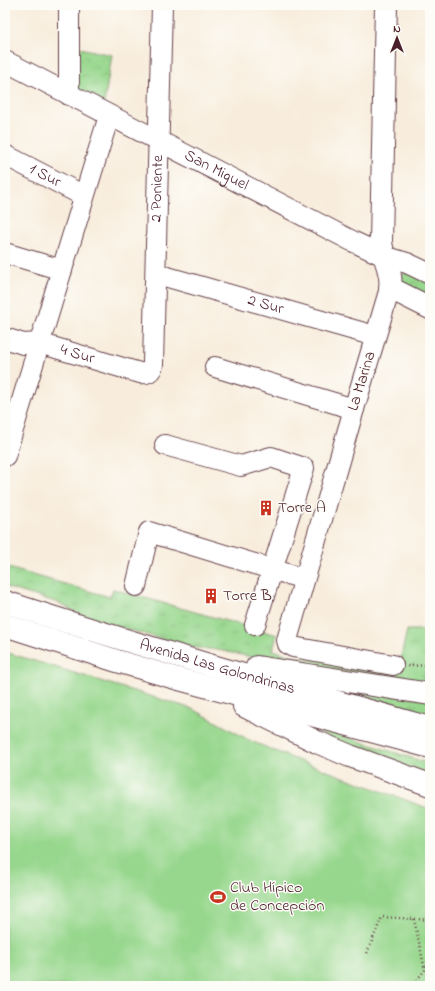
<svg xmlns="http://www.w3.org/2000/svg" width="435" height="991" font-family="'Indie Flower',sans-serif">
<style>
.grass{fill:url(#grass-tufts);stroke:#707b5c}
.park{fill:url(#park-crowns);stroke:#707b5c}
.pitch{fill:#97d78d;stroke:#707b5c}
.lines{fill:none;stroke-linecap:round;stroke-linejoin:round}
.minor-casing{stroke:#643e46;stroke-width:22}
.major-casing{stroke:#643e46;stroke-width:24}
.path{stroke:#643e46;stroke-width:2.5;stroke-dasharray:1 3;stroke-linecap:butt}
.minor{stroke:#fff;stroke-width:20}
.major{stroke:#fff;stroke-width:22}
.labels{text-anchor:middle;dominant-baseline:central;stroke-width:3;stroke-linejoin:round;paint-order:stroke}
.street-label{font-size:16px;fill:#4a1f2b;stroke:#fdfcf7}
.poi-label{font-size:16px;fill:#4a1f2b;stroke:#fdfcf7;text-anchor:start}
</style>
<defs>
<pattern id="grass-tufts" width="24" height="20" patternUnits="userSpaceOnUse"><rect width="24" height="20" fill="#97d78d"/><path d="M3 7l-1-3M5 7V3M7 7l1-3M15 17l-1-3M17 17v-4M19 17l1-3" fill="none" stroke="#84b87a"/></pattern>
<pattern id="park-crowns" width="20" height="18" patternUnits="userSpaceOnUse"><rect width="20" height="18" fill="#97d78d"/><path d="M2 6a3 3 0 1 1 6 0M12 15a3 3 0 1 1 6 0" fill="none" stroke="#84b87a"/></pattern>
</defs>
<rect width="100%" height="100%" fill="#fdfcf7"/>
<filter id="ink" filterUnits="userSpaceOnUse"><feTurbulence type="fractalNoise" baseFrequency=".025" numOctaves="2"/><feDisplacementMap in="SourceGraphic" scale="8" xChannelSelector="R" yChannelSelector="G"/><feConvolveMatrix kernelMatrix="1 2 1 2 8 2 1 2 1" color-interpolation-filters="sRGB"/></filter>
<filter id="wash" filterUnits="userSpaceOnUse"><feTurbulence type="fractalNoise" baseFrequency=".012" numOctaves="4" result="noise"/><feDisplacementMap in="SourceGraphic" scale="16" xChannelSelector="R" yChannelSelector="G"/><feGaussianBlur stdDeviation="0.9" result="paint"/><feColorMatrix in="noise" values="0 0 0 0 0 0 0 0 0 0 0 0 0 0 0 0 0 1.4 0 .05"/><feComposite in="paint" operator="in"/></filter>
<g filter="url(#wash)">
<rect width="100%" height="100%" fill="#f8eddd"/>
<path class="grass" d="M5,567L110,597L113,589L277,635L273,650L295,657L398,670L407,630H430V684C375,676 321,669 266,660C242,656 219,648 194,648L87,618L59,603L5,587Z
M305,683L430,700V717Z
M294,720L430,764V777L344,745Z"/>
<path class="park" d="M75,47L112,55L104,104L76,90Z
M408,272L430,281V301L400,283L403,274Z"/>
<path class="pitch" d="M5,652L193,709L251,741L292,758L430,809V986H5Z"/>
</g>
<g filter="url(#ink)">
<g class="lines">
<defs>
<g id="minor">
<path id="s1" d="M5,61L354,242L384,256L407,263L430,274"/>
<path d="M69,95V5"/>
<path id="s2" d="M5,155L84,196"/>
<path d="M5,253L62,270"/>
<path id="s3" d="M157,274L375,336"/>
<path d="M390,288L354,409L287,640L288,644L293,647L393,665"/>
<path id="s4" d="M5,338L23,344L39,343L140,373C147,374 152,372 153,364L162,5"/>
<path d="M215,367L354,409"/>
<path d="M165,445L241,466L271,457L304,468L255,625"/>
<path d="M5,456L109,116"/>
<path d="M136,586L149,532L304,579"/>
</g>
<g id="major">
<path d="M386,5L381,242C383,259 393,272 390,288L430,308"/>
<path id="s5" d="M5,602C145,648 288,688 430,728"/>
<path d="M5,625L117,661L175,678L430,747"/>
<path d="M257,667L430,694"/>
<path d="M244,706L317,742L350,756L430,785"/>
</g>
</defs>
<use href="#minor" class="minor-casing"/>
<use href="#major" class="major-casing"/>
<path class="path" d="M408,666L430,665
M414,919L425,970
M367,953L382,917L430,920
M412,986L425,970L430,961"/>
<use href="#minor" class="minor"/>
<use href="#major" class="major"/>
</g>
</g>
<defs>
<symbol id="building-bare" viewBox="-9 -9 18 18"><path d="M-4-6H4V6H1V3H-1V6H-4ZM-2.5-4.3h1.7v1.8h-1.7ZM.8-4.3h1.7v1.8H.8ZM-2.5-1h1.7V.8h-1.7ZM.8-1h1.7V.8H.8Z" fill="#c8321e" stroke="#fdfcf7" stroke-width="2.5" paint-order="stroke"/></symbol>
<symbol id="stadium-bare" viewBox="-9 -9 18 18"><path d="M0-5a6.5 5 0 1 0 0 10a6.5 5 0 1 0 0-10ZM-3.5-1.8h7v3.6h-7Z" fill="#c8321e" stroke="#fdfcf7" stroke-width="2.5" paint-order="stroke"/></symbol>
</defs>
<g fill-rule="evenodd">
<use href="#building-bare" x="255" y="497" width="22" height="22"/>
<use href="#building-bare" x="200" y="585" width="22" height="22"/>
<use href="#stadium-bare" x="207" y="886" width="22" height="22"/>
</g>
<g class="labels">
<g class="street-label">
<text stroke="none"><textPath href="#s1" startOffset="238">San Miguel</textPath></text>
<text stroke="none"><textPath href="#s2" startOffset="45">1 Sur</textPath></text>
<text stroke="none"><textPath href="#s4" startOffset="334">2 Poniente</textPath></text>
<text stroke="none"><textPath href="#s3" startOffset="113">2 Sur</textPath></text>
<text stroke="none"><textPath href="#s4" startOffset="75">4 Sur</textPath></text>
<text transform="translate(362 381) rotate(-73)">La Marina</text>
<text stroke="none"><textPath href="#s5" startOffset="222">Avenida Las Golondrinas</textPath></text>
</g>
<g class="poi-label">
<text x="278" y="508">Torre A</text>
<text x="223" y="596">Torre B</text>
<text x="230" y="888">Club Hípico<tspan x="230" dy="18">de Concepción</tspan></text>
</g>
</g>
<rect width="435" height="991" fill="none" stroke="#fdfcf7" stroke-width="20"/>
<g transform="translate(397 38)" stroke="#fdfcf7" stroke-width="3" paint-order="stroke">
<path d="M0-3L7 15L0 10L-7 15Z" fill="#4a1f2b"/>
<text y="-6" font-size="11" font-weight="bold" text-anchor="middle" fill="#4a1f2b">N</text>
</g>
</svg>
